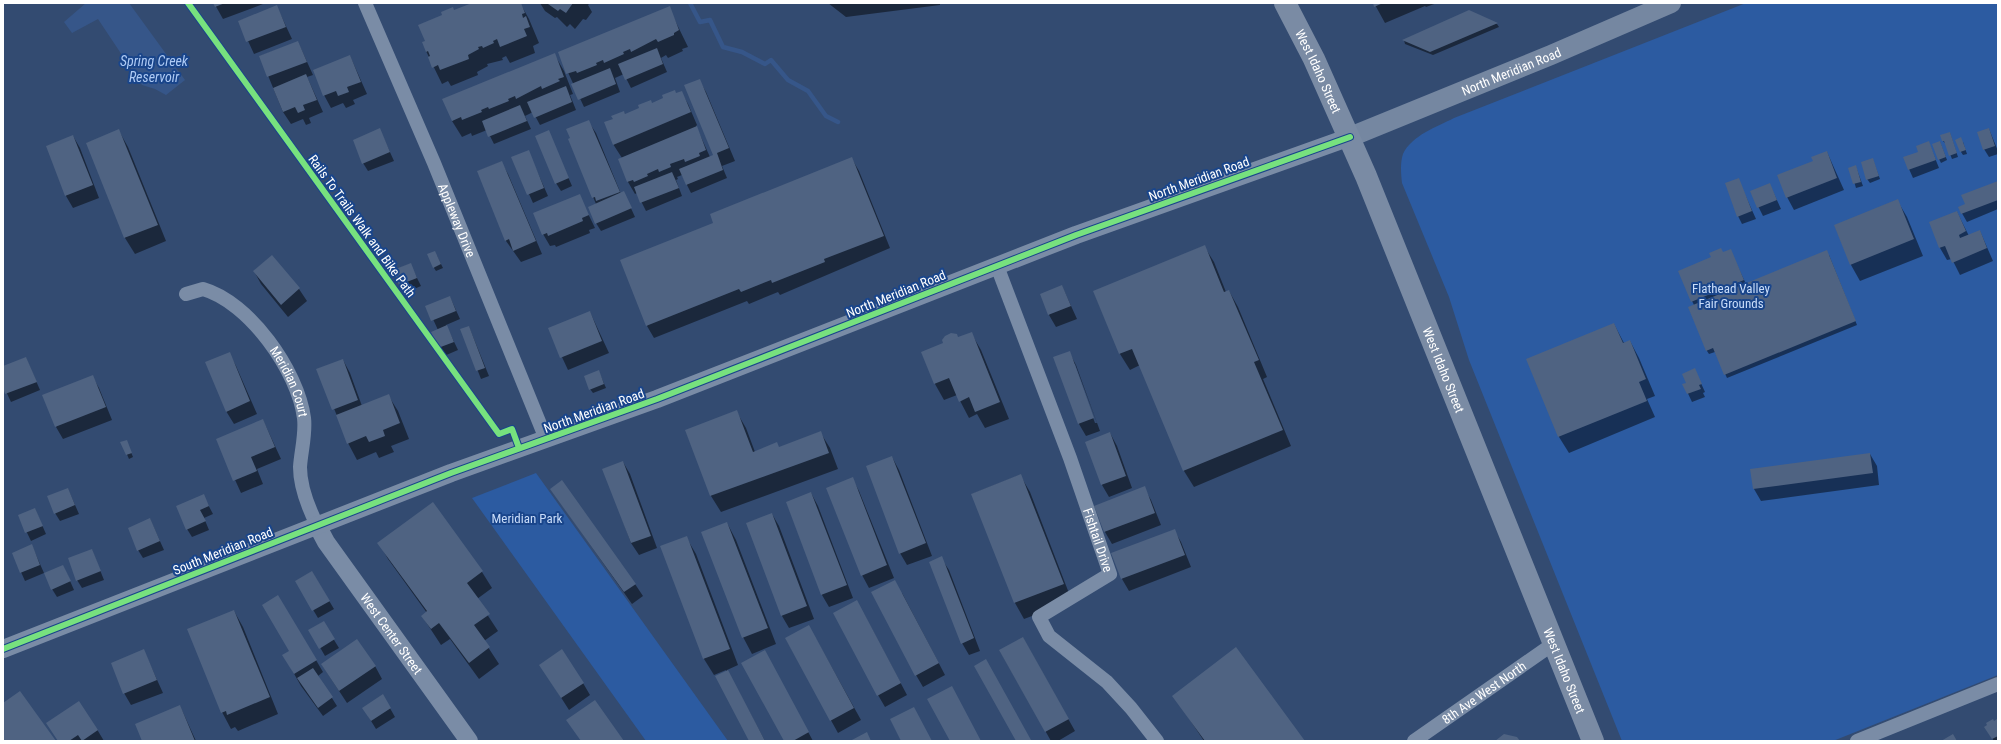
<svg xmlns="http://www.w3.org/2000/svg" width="2001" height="744" font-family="'Roboto Condensed',sans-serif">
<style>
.green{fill:#2c5ba1}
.water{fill:#365689}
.shadow{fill:#0007;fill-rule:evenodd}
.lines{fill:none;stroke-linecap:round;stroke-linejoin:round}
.stream{stroke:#365689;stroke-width:4.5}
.building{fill:#4f6382}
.minor{stroke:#7a8ca6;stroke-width:14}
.tertiary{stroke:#7a8ca6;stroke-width:18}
.secondary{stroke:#7587a1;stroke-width:20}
.trunk{stroke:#7a8ba4;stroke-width:22}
.cycleway-casing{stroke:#19458b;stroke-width:8}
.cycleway{stroke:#77e17e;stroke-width:6}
.labels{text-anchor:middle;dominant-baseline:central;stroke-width:4;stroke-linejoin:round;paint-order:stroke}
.street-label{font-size:13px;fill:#fff;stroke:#19458b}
.park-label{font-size:13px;fill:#c9ddfa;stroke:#19458b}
.water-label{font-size:14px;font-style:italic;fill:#afcbf5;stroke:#19458b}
</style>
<rect width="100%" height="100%" fill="#334b71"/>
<path class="green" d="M1746,3H1998V675L1833,741H1622L1469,360L1449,297L1402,183C1401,174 1400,163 1403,154C1412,135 1437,127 1454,118Z
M536,473L728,741H646L472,498Z"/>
<path class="water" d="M86,3H129L185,80L166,95L155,89L142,85L98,19L72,33L64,22Z"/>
<path class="shadow" d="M214,3H262L263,4L223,19Z
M475,3H520L529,19L539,43L533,46L535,53L510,63L506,56L502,58L503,60L487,64L488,66L477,72L478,75L451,86L448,81L442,84L426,51V41L454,11Z
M540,3H590L588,5L592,12L586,20L583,19L575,29L570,24L567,27L557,17L555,18L545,11Z
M828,3H940V5L846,17Z
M1374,3H1437L1426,7L1425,6L1385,23Z
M277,7L292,39L254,54L239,21Z
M669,8L688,47L682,49L683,51L668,58L666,55L661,58L667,72L631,88L624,74L615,78L620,92L584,107L559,53Z
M1469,11L1497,24L1499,27L1433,55L1405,44L1404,40Z
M298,42L313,75L307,77L323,112L309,118L311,123L306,125L303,119L291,124L283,112L260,56Z
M554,54L564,71L573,94L570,95L576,110L540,125L533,112L525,116L531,129L494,144L487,130L472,136L471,133L462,137L452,121Z
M350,56L367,94L353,100L355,104L346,108L343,103L331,108L324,95Z
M699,80L706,92L735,161L722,166L727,178L691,193L682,175L677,177L678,179L676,180L682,196L646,211L637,193L635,194L628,182L619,160L622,158L613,144L614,119L624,112L625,115L681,92L688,104L697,125L696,126L710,157L715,155Z
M588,121L596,133L621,194L624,193L635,217L601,231L596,223V204L569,140Z
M1989,129L1998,151V154L1989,157L1984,149Z
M380,130L394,161L368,171L363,163Z
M119,131L128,147L166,241L135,254L125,238L87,143Z
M548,131L572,186L561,191L556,183Z
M1950,133L1958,157L1952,159L1946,144L1943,141Z
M73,136L80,148L99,198L73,208L66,196L47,146Z
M1940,142L1947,160L1941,163L1939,159Z
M1963,142L1967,154L1963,155L1961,152Z
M1929,143L1939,168L1913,178L1909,169L1919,152Z
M528,151L548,196L533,203L513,158Z
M1827,152L1844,190L1794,210L1787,197L1814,162Z
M852,159L859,171L890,248L780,295L778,292L749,304L747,301L654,338L647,326L714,223Z
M1873,160L1880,179L1870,183L1867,179Z
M501,162L508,174L542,254L521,262L506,241L478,171Z
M1856,167L1863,186L1856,188L1850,168Z
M1738,179L1756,219L1742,224L1738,216Z
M1998,182V209L1967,222L1959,208L1966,205Z
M1770,185L1781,209L1763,216L1751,192Z
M579,195L595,228L589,230L590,233L556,247L555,245L550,246L543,234Z
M1897,200L1907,217L1923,256L1860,281L1851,265L1835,226Z
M1957,212L1969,236L1980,231L1993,261L1960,275L1952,259L1947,260L1940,248L1931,223Z
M1204,246L1214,262L1226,292L1229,291L1238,307L1267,377L1263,379L1291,446L1194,487L1184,471L1140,365L1130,370L1120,354L1094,292Z
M1730,250L1746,284L1829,255L1857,325L1727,378L1715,352L1709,354L1707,351L1689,308L1694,305L1692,301L1723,253Z
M272,256L299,289L307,301L288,317L261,284L254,271Z
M437,256L443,268L436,271L434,268Z
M410,264L421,286L405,293L395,270Z
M1062,286L1077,319L1056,327L1049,315Z
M450,297L460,319L446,325L458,350L444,356L433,332L438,330L427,306Z
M590,312L609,353L568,370L549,329Z
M1614,324L1624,343L1630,341L1639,358L1655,396L1647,399L1655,417L1569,453L1559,437L1528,360Z
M469,327L489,376L481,379L462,330Z
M971,333L981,350L1009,419L985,428L977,414L969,418L957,395L944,400L935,384L922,353Z
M1069,352L1076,365L1100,431L1086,436L1079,424ZM1073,364H1075L1097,423H1095Z
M229,353L236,366L257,414L234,424L226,411Z
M26,358L40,390L11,402L3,385V367Z
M343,360L350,373L362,406L388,395L398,411L409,439L391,446L394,452L379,458L376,452L357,460L348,443L318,369Z
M1695,370L1705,392L1703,393L1705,397L1692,402L1684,385L1687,383Z
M599,372L606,388L593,393L590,389Z
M92,376L99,388L112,420L63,439L56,427Z
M736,411L746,428L755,452L779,448L820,432L830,448L838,469L721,512L711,496L686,431Z
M263,420L281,459L257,469L263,484L241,493L217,440Z
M1110,433L1117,446L1132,488L1109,497L1102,485Z
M122,443L128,445L133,457L129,459Z
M1870,454L1877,466L1879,485L1761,501L1754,489L1751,470Z
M892,457L899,470L932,556L907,565L900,553Z
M623,462L630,474L657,548L639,555L631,543L604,469Z
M1020,475L1030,492L1072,601L1024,619L1015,603L972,494Z
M852,478L859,491L894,578L869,588L862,575Z
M1144,488L1151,500L1161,525L1112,544L1105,532L1095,507Z
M68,489L79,514L60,521L55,513Z
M551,489L635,584L643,596L632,604Z
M811,493L818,506L853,598L829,607L822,595L787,503Z
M203,495L213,514L204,518L209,530L192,537L187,529Z
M433,504L482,572L492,588L477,599L498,631L484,641L499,664L479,679L450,639L441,645L422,616L427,613L388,559L379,543Z
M35,509L46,534L31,541L19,516Z
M772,514L779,526L814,619L789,628L782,616L747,523Z
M150,519L164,550L143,558L138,550Z
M727,523L736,540L776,644L752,654L743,637Z
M1174,530L1181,542L1191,567L1129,591L1122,579L1112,554Z
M686,537L696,554L738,665L727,670L765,741H750L726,670L714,675L704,659L662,547Z
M32,546L44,573L25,581L21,572Z
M92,550L104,580L82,588L77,580Z
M941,558L949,570L980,651L969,655L962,643Z
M312,572L334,609L318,618L296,581Z
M67,574L74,590L57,597L52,589Z
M902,593L945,675L923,687L916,675Z
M234,611L243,627L278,714L238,731L235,727L231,729L222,712Z
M864,614L907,695L885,707L878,695Z
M323,622L339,648L325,656L310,630Z
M1023,638L1075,731L1058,741H1051L1000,651Z
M786,639H816L861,720L838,733Z
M144,651L163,693L131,705L124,693Z
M284,656L316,660L323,672L318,676L337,706L323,716L301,686Z
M771,663L813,741H785Z
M322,665L375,666L382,679L347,703Z
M548,677L583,683L590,695L569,710Z
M383,696L395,717L376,729L368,716Z
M1174,696L1303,741H1204Z
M79,703L98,731L104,741H58Z
M180,706L196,741H143Z
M1994,722L1998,723V741H1994L1990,735Z"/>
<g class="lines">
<path class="stream" d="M690,3L700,22L710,20L723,47L742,52L765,64L771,60L788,80L808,91L826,116L838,122"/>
</g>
<path class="building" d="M213,3H225L215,7Z
M472,3H521L525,13L522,14L523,18L526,16L530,27L524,29L527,36L500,47L497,39L493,41L494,43L483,48L482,46L478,47L479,49L468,55L469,59L440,70L438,65L432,68L428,57L430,56L428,51L426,52L422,42L425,41L418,25L442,15L441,12L453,7L454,10Z
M550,3H573L566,13L560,9L558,11L548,4Z
M1373,3H1383L1374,7Z
M277,5L286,27L246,42L238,21Z
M670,6L679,30L674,33V35L658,42L656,39L631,52L630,49L623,52L624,54L604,63L603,60L596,63L597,65L577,73L576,71L566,74L558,52Z
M1469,10L1498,23L1430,52L1402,40Z
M298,41L307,62L267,77L259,56Z
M657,48L663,64L625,80L618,64Z
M555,53L564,77L558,79L560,81L542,89L541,86L516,99L515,96L508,99L509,101L489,109L488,107L481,110L482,112L462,120L461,117L452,121L442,99Z
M350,55L361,82L347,87L349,92L338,96L336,91L323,96L313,70Z
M610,68L616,84L578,100L571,84Z
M306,74L317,100L303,105L305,110L298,113L295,107L283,112L273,88Z
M700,79L729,148L717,153L723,170L686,185L679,169L713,155L684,85Z
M566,86L572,102L534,118L527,102Z
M675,90L676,93L682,91L691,112L613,145L604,122L613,119L611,116L624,111L625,114L639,108L638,105L651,100L652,103L663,98L662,95Z
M520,105L527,121L488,137L482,121Z
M589,120L620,192L596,201L595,197L592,198L568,139L570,138L566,129Z
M697,126L706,150L699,153L700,156L685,162L684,159L670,164L671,167L659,172L658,169L647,174L648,176L634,182L633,180L627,182L618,159Z
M380,128L390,152L362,164L353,140Z
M1989,128L1995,146L1983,150L1977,132Z
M119,129L158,225L124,238L86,143Z
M549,130L569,178L555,184L535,136Z
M1950,132L1957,153L1949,156L1944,141H1942L1940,135Z
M73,135L93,185L65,196L46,146Z
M1961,137L1966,150L1960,152L1955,140Z
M1929,141L1936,160L1908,170L1903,157L1918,152L1916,146Z
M1940,141L1946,157L1938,160L1932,144Z
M529,150L544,188L527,195L511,157Z
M1827,151L1837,178L1786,198L1777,175L1813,161L1811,157Z
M852,157L884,236L824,259L825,262L772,283L771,280L741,292L739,289L646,326L620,260L713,223L710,214Z
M1873,158L1879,176L1866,180L1861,162Z
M502,161L536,241L513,251L509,239L505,241L477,171Z
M1856,165L1861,182L1853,184L1848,168Z
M672,172L679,188L640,203L634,187Z
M1739,178L1752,211L1737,217L1725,183Z
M1998,181V200L1961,214L1958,207L1965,204L1961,195Z
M1770,183L1777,200L1757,208L1750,191Z
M624,191L632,208L595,224L588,207Z
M580,194L589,215L582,218L583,221L548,236L547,233L542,235L533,213Z
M1898,199L1914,239L1850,265L1834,225Z
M1957,211L1966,231L1959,235L1960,238L1980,230L1987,248L1952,263L1945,246L1939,248L1929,222Z
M1205,245L1224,292L1229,290L1259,360L1254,362L1283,430L1183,471L1132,349L1119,354L1093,291Z
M1721,248L1723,252L1731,249L1744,280L1691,302L1678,271L1711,257L1709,253Z
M1827,250L1856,321L1724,375L1713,348L1706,351L1688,307Z
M435,251L441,264L433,268L427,254Z
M272,255L300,288L281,305L253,271Z
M411,263L417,278L399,285L393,270Z
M1062,285L1071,306L1048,315L1040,294Z
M450,296L456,311L431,321L425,306Z
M590,311L602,341L560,358L548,328Z
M1614,323L1623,343L1630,340L1646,379L1639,382L1647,401L1558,437L1526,359Z
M447,325L454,342L438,348L431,332Z
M469,326L485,368L476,371L460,329Z
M972,332L1000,402L975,412L969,397L959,402L949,378L934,384L921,352L943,343L942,340L945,336L951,333L957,334L958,337Z
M1070,351L1094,418L1078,424L1053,357Z
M230,352L250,401L226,412L205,362Z
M26,357L37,382L5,394L3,388V366Z
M343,359L358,400L332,410L316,369Z
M1695,368L1702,384L1699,385L1701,389L1687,394L1682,384L1686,383L1682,374Z
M599,370L604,384L589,390L584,376Z
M93,375L106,407L55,427L42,395Z
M389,394L400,423L383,430L385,436L369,442L366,436L347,444L336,415Z
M737,410L753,452L777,442L779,447L821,431L829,453L710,496L685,430Z
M263,419L275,447L251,457L257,471L233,481L216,439Z
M1110,432L1126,476L1101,485L1085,442Z
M127,440L132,453L126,455L120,442Z
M1870,453L1873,473L1753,489L1750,469Z
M892,456L926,543L899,554L866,466Z
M623,461L651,536L631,543L602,469Z
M1021,474L1064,584L1014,603L971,494Z
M853,477L887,565L861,576L826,488Z
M562,480L636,584L624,592L550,489Z
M1145,486L1155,513L1104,532L1094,506Z
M68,488L75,505L54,514L47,496Z
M811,492L847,585L821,595L786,502Z
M204,494L209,506L200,510L206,521L186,530L176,506Z
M433,502L483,571L467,583L490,614L474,625L490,647L469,663L439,623L431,629L421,616L427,611L377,543Z
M35,508L43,526L25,533L18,515Z
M772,513L807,606L781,616L746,523Z
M150,518L160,541L137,551L128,528Z
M727,522L768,628L742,638L701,532Z
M1175,529L1185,555L1121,579L1111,553Z
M687,536L730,649L703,659L660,546Z
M32,544L40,565L20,573L12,553Z
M92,549L101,571L76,581L68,558Z
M942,556L974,638L961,644L929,562Z
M63,565L71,581L51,590L44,573Z
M312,571L330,601L312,611L295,581Z
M895,580L939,663L915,676L871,592Z
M278,595L317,660L294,674L282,655L289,651L262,605Z
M857,600L901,683L877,696L833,613Z
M234,610L270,697L227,715L226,711L221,713L187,629Z
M324,621L335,639L319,649L308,630Z
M809,625L854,708L830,721L785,638Z
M1023,637L1069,719L1045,732L999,650Z
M357,639L376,666L339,691L321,664Z
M1236,647L1305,741H1205L1172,696Z
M144,649L157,680L123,694L111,663Z
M562,649L584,683L561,698L539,665Z
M765,650L809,732L793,741H784L741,663Z
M986,659L1031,740L1030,741H1016L974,666Z
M313,668L333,697L318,708L297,678Z
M728,670L765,741H749L715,676Z
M952,686L981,741H950L927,699Z
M20,691L56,741H3V703Z
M383,694L391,708L371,721L362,708Z
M595,700L624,741H581L566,720Z
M79,701L98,730L82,741L78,735L69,741H58L46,723Z
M180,705L195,741H142L135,724Z
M914,707L932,741H901L890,719Z
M1993,719L1994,721L1997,719L1998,721V736L1992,739L1984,727L1987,725L1986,723Z
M867,732L871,741H850Z
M1504,734L1517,737L1520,741H1495Z
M1953,734L1957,741H1941Z"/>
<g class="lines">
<g class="minor">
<path id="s1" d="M365,3L434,163L546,439"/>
<path id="s2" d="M997,266L1070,458L1110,574L1039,617L1049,636L1107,682L1131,708L1157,741"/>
<path id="s3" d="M186,294L203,289C249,302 298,371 304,418C306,434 301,451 300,467C300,487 308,507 317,525"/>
<path id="s4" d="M1414,741L1553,644"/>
<path d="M1857,741L1998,684"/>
</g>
<g class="tertiary">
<path id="s5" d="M317,525L326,542L469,741"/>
<path d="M3,649L451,473L657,399L1076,235L1350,137"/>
</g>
<path class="secondary" id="s6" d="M1350,137L1551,55L1671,3"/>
<path class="trunk" id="s7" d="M1285,3L1314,59L1366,176L1593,741"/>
<defs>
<path id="cycleway" d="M188,3L499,434L512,429L519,448
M3,649L451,473L657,399L1076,235L1350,137"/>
</defs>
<use href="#cycleway" class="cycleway-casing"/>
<use href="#cycleway" class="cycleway"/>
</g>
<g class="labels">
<g class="street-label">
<text stroke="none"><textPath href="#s7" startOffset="76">West Idaho Street</textPath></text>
<text stroke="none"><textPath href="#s6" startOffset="174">North Meridian Road</textPath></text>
<text transform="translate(1199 179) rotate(-20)">North Meridian Road</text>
<text stroke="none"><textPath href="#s1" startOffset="236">Appleway Drive</textPath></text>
<text transform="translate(362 226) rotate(54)">Rails To Trails Walk and Bike Path</text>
<text transform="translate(896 294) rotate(-22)">North Meridian Road</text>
<text stroke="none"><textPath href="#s7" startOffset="400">West Idaho Street</textPath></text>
<text stroke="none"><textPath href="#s3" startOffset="149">Meridian Court</textPath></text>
<text transform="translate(594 411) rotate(-20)">North Meridian Road</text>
<text stroke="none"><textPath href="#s2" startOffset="292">Fishtail Drive</textPath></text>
<text transform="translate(223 551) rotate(-22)">South Meridian Road</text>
<text stroke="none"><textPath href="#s5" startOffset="132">West Center Street</textPath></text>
<text stroke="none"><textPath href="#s7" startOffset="724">West Idaho Street</textPath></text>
<text stroke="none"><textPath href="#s4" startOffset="85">8th Ave West North</textPath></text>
</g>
<g class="park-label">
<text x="1731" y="288">Flathead Valley<tspan x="1731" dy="15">Fair Grounds</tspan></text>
<text x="527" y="518">Meridian Park</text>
</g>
<g class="water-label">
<text x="154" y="61">Spring Creek<tspan x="154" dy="16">Reservoir</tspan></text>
</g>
</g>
<rect width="2001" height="744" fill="none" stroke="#ffffff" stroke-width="8"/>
</svg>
